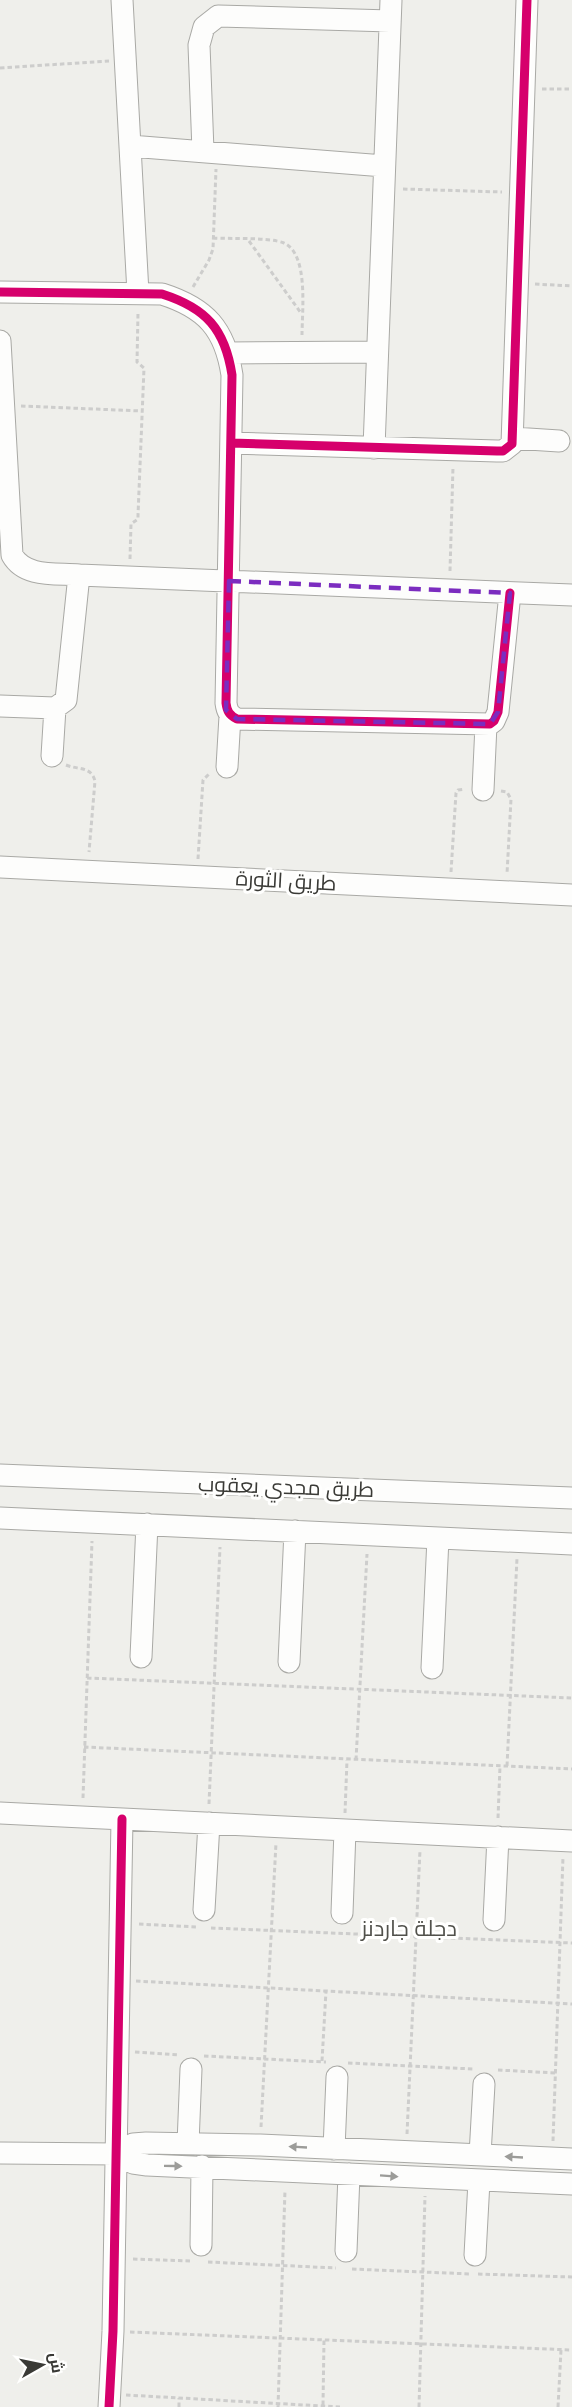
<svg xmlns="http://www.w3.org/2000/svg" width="572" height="2407" font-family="Mulish,Cairo,sans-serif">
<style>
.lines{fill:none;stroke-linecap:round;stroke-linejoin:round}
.minor-casing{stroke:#a9a9a5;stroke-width:23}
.path{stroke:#cdcdcc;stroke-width:3;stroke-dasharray:4.5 3;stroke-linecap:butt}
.minor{stroke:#fdfdfc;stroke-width:21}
.cycleway-casing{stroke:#fffffe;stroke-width:13}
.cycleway{stroke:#d6006c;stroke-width:9}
.oneway{fill:#9c9c99}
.marked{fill:none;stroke:#7b2cbf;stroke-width:4.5;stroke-dasharray:12 8;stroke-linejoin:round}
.labels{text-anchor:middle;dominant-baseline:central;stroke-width:6;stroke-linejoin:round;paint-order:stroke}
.street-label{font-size:21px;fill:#3a3a36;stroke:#fffffe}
.neighbourhood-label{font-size:22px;fill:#51514b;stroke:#fffffe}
</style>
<rect width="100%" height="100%" fill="#efefeb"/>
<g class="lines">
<defs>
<path id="minor" d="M122,0L138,293
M130,146L384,166
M203,151L199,45L204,27L218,16L390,21
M0,292L162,294C206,308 225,329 232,375L226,703C227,711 229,715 237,719L490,724L494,721L498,712L510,593
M0,341L12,555C25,578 56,573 79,575L572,595
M228,353L377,352
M513,438L559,441
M231,443L497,451H503L512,444L527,0
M374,448L391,0
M0,706L55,708L66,700L79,575
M52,756L55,708
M227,767L230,716
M483,790L486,725
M0,867L572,895
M0,1475L572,1498
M0,1518L572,1544
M141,1657L147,1524
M289,1662L295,1531
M432,1668L438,1538
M0,1813L572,1841
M204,1910L209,1823
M342,1913L345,1830
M494,1920L498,1837
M188,2144L191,2069
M334,2149L337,2077
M0,2153L117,2154L133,2163L147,2165L572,2184
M117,2154L133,2144L146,2143L260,2145L572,2159
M480,2155L484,2084
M201,2245L202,2166
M346,2251L349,2174
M475,2255L479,2181
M109,2407L113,2331L122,1819"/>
</defs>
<use href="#minor" class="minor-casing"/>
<path class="path" d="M0,68L109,61
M542,89H572
M403,189L502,192
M213,238C231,239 269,237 284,243C309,254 302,312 302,335
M249,241L301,313
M535,284L572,286
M193,287L209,260L213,249L216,169
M21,406L142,411
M130,559L131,524L138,519V515L144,368L137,362L138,313
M450,571L453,467
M66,765C78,770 91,766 95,781L89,852
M501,791L507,792L511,799L507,874
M198,859L203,780L210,773
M451,872L456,793L458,790L465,789
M87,1678L572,1698
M84,1747L572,1769
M356,1760L367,1554
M507,1766L517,1558
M83,1798L92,1541
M209,1804L220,1547
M345,1813L347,1760
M498,1818L500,1766
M139,1924L196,1927
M211,1928L572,1943
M136,1981L572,2004
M135,2052L179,2055
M204,2056L326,2062
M322,2061L326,1991
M348,2063L473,2069
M498,2070L556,2073
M261,2127L276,1843
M407,2134L420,1850
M553,2141L563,1857
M133,2259L193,2261
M208,2262L336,2268
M352,2269L471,2274
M478,2274L572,2277
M130,2332L572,2350
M126,2395L340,2407
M323,2405L324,2340
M179,2407V2398
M278,2407L285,2190
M419,2407L425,2196
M558,2407L561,2350"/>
<use href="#minor" class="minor"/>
<defs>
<path id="cycleway" d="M0,292L162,294C206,308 225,329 232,375L226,703C227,711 229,715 237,719L490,724L494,721L498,712L510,593
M231,443L497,451H503L512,444L527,0
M109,2407L113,2331L122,1819"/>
</defs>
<use href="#cycleway" class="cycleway-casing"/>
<use href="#cycleway" class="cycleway"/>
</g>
<defs><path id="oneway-solid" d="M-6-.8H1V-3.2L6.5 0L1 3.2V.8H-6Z" transform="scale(1.5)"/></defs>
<g class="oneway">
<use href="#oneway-solid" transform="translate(298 2147) rotate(-177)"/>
<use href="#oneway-solid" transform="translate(514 2157) rotate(-177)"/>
<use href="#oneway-solid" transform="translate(173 2166) rotate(1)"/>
<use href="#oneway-solid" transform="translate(389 2176) rotate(4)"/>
</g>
<path class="marked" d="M229,581L510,593L498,712L490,724L237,719L226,710Z"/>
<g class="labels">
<g class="street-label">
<text transform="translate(286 880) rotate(3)">طريق الثورة</text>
<text transform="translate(286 1486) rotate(2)">طريق مجدي يعقوب</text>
</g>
<g class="neighbourhood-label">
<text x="409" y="1928">دجلة جاردنز</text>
</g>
</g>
<g transform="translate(42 2365) rotate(81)" stroke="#fffffe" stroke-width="4.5" paint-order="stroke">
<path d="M0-4.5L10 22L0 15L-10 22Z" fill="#3a3a36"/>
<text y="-9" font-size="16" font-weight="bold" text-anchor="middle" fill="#3a3a36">ش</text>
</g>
</svg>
